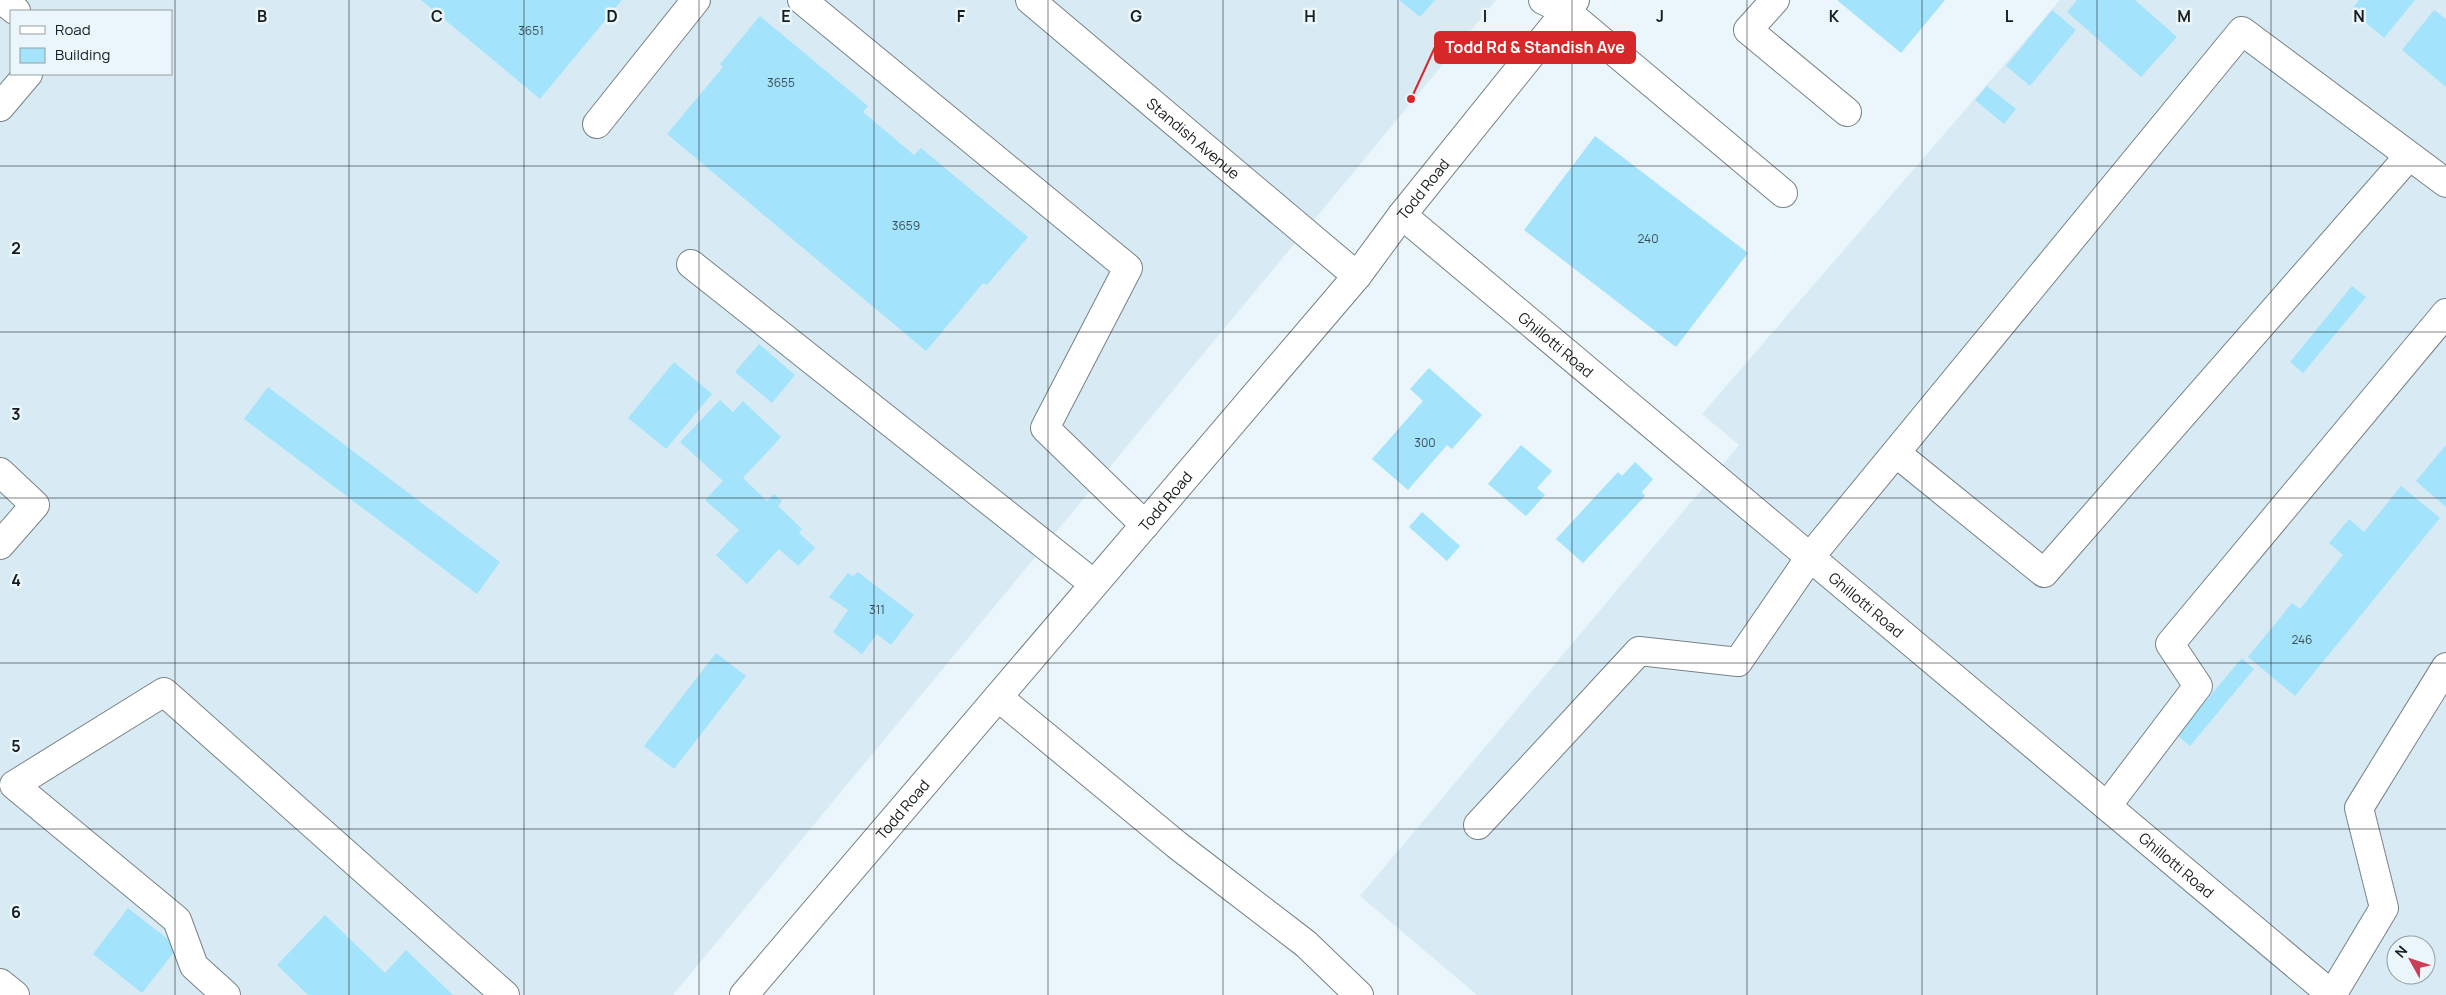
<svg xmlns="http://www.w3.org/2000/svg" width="2446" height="995" font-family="Manrope,sans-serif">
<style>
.built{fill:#d8ebf4;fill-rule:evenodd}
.building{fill:#a3e3fc}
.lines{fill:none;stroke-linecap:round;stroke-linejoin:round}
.minor-casing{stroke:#788287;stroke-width:30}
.major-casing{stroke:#788287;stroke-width:30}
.minor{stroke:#fff;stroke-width:28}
.major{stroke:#fff;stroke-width:28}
.grid{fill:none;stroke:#171c1d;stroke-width:1;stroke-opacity:0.55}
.labels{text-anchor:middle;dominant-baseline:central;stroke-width:5;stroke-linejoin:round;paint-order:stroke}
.number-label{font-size:12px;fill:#3a4e55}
.street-label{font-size:15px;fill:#171c1d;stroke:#eaf6fb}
.grid-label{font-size:16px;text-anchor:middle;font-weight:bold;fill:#171c1d;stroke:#eaf6fb;stroke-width:5;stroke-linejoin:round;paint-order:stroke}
.leader{fill:none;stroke:#d62828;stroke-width:2}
.callout-dot{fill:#d62828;stroke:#eaf6fb;stroke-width:2}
.callout{fill:#d62828;stroke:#d62828;stroke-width:2}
.callout-label{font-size:16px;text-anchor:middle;font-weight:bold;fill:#fff}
</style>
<rect width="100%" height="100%" fill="#eaf6fb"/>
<path class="built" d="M0,0H1496L673,995H0ZM11,11H171V74H11Z
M2060,0H2446V995H1477L1360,896L1739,445L1702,414ZM2396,945H2426V975H2396Z"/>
<path class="building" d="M421,0H622L540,99Z
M1399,0H1435L1420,17Z
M1837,0H1945L1901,53Z
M2077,0H2135L2177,37L2141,77L2067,12Z
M2359,0H2415L2384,38L2351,10Z
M2052,10L2076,30L2030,86L2006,66Z
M2434,10L2446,19V87L2402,50Z
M760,16L868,106L863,112L914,155L921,148L1028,237L987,285L983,283L926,351L667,134L723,67L720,64Z
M1987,86L2016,109L2004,124L1975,100Z
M1595,136L1748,253L1676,347L1524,230Z
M2352,286L2366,297L2303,373L2290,362Z
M759,344L795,375L772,403L735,372Z
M674,362L712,394L666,449L628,418Z
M1429,368L1482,415L1452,449L1447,445L1408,490L1372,459L1423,401L1410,389Z
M268,387L500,562L477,594L244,419Z
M720,400L733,412L743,401L781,437L743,478L767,501L774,494L782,501L778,506L802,529L799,533L815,548L798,566L779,549L747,584L716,555L739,530L705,500L723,481L680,442Z
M1521,445L1552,471L1537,488L1545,495L1526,516L1488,484Z
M2446,445V507L2416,481Z
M1635,462L1653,479L1642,492L1645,496L1583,563L1556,539L1618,472L1622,476Z
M2401,486L2440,518L2295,696L2248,657L2292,603L2300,609L2343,555L2329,543L2349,519L2364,532Z
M1422,512L1460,546L1447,561L1409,527Z
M858,572L914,615L891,645L877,634L862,654L833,632L848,610L829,597L848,573L853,576Z
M716,653L746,676L674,769L644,746Z
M2242,658L2254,669L2190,746L2177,735Z
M128,908L178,947L142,993L93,954Z
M325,915L385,973L406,950L453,995H308L277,965Z"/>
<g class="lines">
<defs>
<g id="minor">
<path d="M2,0L16,11"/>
<path d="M802,0L1128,268L1045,428L1145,525"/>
<path id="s1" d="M1030,0L1357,276"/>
<path d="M1543,0L1566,11L1783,193"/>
<path d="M1775,0L1748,30L1847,112"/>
<path d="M0,107L28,74"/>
<path d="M597,124L696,0"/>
<path id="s2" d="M1402,215L2332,995"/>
<path d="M691,264L1094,584"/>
<path d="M1896,453L2044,573L2409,156"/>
<path d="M0,472L35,505L0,545"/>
<path d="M998,697L1177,845L1306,944L1359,995"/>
<path d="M2107,806L2198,686L2170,644L2446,313"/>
<path d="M1478,825L1639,651L1738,662L1810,557L2242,31L2446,183"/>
<path d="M0,983L15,995"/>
<path d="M226,995L194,966L177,920L14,785L164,692L505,995"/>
<path d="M2332,995L2384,908L2359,808L2446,667"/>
</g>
<g id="major">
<path id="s3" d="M744,995L1357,276L1402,215L1575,0"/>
</g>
</defs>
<use href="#minor" class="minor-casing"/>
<use href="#major" class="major-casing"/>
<use href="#minor" class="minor"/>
<use href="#major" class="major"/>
</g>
<path class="grid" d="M175,0V995M349,0V995M524,0V995M699,0V995M874,0V995M1048,0V995M1223,0V995M1398,0V995M1572,0V995M1747,0V995M1922,0V995M2097,0V995M2271,0V995M0,166H2446M0,332H2446M0,498H2446M0,663H2446M0,829H2446"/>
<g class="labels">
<g class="number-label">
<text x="531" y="30">3651</text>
<text x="781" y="82">3655</text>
<text x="906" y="225">3659</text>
<text x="1648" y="238">240</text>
<text x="1425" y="442">300</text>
<text x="877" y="609">311</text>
<text x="2302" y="639">246</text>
</g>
<g class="street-label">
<text stroke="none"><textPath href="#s1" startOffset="214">Standish Avenue</textPath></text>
<text stroke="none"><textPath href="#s3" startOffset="1054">Todd Road</textPath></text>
<text stroke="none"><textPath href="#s2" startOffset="201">Ghillotti Road</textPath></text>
<text stroke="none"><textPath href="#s3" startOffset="649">Todd Road</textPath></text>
<text stroke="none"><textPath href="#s2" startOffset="606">Ghillotti Road</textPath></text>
<text stroke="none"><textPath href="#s3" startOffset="244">Todd Road</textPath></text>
<text stroke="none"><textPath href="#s2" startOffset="1011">Ghillotti Road</textPath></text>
</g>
</g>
<g class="grid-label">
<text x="262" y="22">B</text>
<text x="437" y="22">C</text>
<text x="612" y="22">D</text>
<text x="786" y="22">E</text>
<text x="961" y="22">F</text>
<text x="1136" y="22">G</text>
<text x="1310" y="22">H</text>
<text x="1485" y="22">I</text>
<text x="1660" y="22">J</text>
<text x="1834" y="22">K</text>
<text x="2009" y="22">L</text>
<text x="2184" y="22">M</text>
<text x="2359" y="22">N</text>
<text x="16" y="254">2</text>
<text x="16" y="420">3</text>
<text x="16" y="586">4</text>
<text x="16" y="752">5</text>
<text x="16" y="918">6</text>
</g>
<path class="leader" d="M1411 99L1435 47"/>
<circle class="callout-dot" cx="1411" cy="99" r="5"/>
<rect class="callout" x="1435" y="32" width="200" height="31" rx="5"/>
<g class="callout-label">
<text x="1535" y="53">Todd Rd &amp; Standish Ave</text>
</g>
<rect x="10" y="10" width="162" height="65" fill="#eaf6fb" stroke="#969fa2"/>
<rect x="20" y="26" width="25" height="8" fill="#ffffff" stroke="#969fa2"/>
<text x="55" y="35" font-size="15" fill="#171c1d">Road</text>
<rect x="20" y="48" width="25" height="15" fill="#a3e3fc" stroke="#969fa2"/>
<text x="55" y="60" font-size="15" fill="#171c1d">Building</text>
<g transform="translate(2411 960) rotate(310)"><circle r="24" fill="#eaf6fb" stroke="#969fa2"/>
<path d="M0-4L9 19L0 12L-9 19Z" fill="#cc3c55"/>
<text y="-8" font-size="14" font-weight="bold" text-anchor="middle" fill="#171c1d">N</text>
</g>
</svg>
